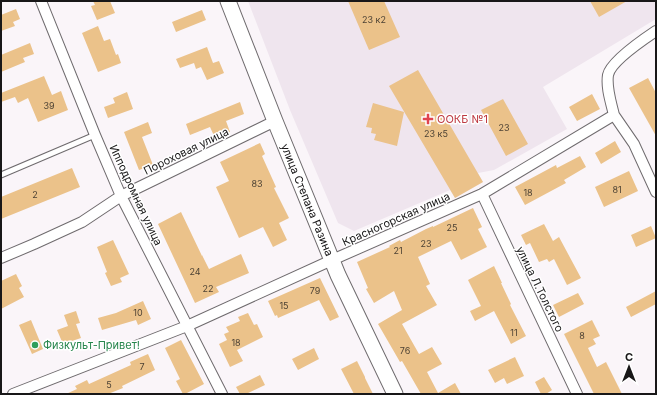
<svg xmlns="http://www.w3.org/2000/svg" width="657" height="395" font-family="Inter,sans-serif">
<style>
.built{fill:#efe5ee}
.building{fill:#ebc28a}
.lines{fill:none;stroke-linecap:round;stroke-linejoin:round}
.service-casing{stroke:#6f6b6e;stroke-width:7}
.minor-casing{stroke:#6f6b6e;stroke-width:12}
.secondary-casing{stroke:#6f6b6e;stroke-width:17}
.service{stroke:#fff;stroke-width:5}
.minor{stroke:#fff;stroke-width:10}
.secondary{stroke:#fff;stroke-width:15}
.health-dot{fill:#e0444e;stroke:#fff;stroke-width:1.5}
.leisure-dot{fill:#2e9e5b;stroke:#fff;stroke-width:1.5}
.labels{text-anchor:middle;dominant-baseline:central;stroke-width:3;stroke-linejoin:round;paint-order:stroke}
.number-label{font-size:9px;fill:#4d4234}
.health-label{font-size:11px;fill:#be3a42;stroke:#fff;text-anchor:start}
.street-label{font-size:11px;fill:#181718;stroke:#fff}
.leisure-label{font-size:11px;fill:#27864d;stroke:#fff;text-anchor:start}
</style>
<rect width="100%" height="100%" fill="#faf5f9"/>
<path class="built" d="M248,1H656V19L543,87L567,129L494,170L478,173L483,182L455,198L450,190L354,231L338,223L290,110Z"/>
<path class="building" d="M93,1H110L115,13L97,20L91,6L95,5Z
M348,1H384L400,37L369,50Z
M590,1H627L599,17Z
M16,9L20,19L13,22L15,26L1,31V15Z
M202,10L206,20L176,32L172,22Z
M98,26L104,41L110,39L116,55L118,54L121,63L98,72L82,33Z
M30,43L34,54L23,58L25,62L1,72V55Z
M207,47L213,63L219,61L224,73L207,80L201,67L196,69L194,63L180,68L176,59Z
M418,70L483,182L455,198L389,86Z
M44,76L52,95L61,91L68,110L38,122L28,98L18,103L15,97L1,102V93Z
M648,78L656,93V136L629,88Z
M127,92L133,109L108,118L104,107L115,103L113,98Z
M592,94L600,109L577,121L569,107Z
M503,99L528,144L506,156L481,110Z
M240,102L244,114L226,121L230,132L215,138L210,127L190,135L186,124Z
M373,103L404,112L397,146L374,140L376,134L371,133L372,128L366,127Z
M148,122L152,133L142,137L153,165L139,170L124,132Z
M615,141L621,152L601,164L595,153Z
M260,143L265,154L262,156L276,187L274,188L289,218L279,223L287,240L273,247L263,227L239,238L216,187L229,181L220,162Z
M580,156L586,167L564,180L566,183L525,205L515,187L556,165L557,168Z
M72,168L80,187L1,219V197Z
M629,171L638,191L604,207L595,187Z
M473,208L482,227L478,229L487,247L461,260L451,241L418,257L430,284L426,286L437,305L402,324L419,354L432,347L442,364L427,372L438,393L455,383L461,394H421L402,361L400,362L378,324L402,310L394,291L374,303L366,289L368,288L357,262L390,247L389,246L400,240L401,242L426,229L433,226V227Z
M181,212L202,256V255L209,269L241,254L249,273L216,287L219,292L195,303L158,224Z
M544,224L553,241L559,237L581,278L567,285L554,259L549,262L547,259L539,262L530,243L526,245L521,235Z
M651,226L656,238L636,247L631,235Z
M113,240L129,274L120,278L122,282L111,286L105,273L107,272L97,247Z
M494,266L502,283H501L511,304L510,305L526,336L511,344L494,311L475,321L470,311L481,306L468,280Z
M16,274L22,286L19,288L24,297L1,309V281Z
M320,278L339,317L330,321L319,300L278,318L277,315L275,316L268,301Z
M656,291V304L631,317L626,307Z
M578,293L584,304L559,317L553,305Z
M143,301L151,319L138,325L136,320L102,330L98,318L116,313Z
M76,311L80,323L76,324L81,338L63,344L57,330L68,326L64,315Z
M248,313L254,325L257,324L263,337L237,350L243,361L230,367L219,344L227,340L224,334L229,332L226,327L240,321L238,317Z
M31,320L43,349L32,354L19,325Z
M592,320L600,336L593,339L596,344L588,348L597,367L606,362L622,394H594L564,334Z
M181,340L204,384L185,394H183L176,381L180,379L165,348Z
M314,348L319,359L298,370L292,359Z
M148,354L155,370L122,386L123,388L108,394H66L77,389L75,386L87,380L89,384L131,365L130,362Z
M515,357L524,376L507,384L504,378L495,383L488,370Z
M357,361L365,377V378L373,394H354L341,369Z
M260,375L265,385L246,394H240L236,387Z
M544,377L552,390L546,394H541L535,382Z"/>
<g class="lines">
<defs>
<path id="service" d="M1,175L95,135"/>
<path id="minor" d="M41,1L95,135L121,196L222,394
M614,115L634,144L656,192
M482,194L577,394
M1,258L34,244L82,222L121,196L275,121
M13,394L187,326L332,260L482,194L614,115C611,102 606,88 608,75C611,61 644,39 656,31"/>
<g id="secondary">
<path id="s1" d="M228,1L275,121L338,275L395,394"/>
</g>
</defs>
<use href="#service" class="service-casing"/>
<use href="#minor" class="minor-casing"/>
<use href="#secondary" class="secondary-casing"/>
<use href="#service" class="service"/>
<use href="#minor" class="minor"/>
<use href="#secondary" class="secondary"/>
</g>
<path class="health-dot" d="M426 113h4v4h4v4h-4v4h-4v-4h-4v-4h4z"/>
<circle class="leisure-dot" cx="35" cy="345" r="4"/>
<g class="labels">
<g class="number-label">
<text x="374" y="19">23 к2</text>
<text x="49" y="105">39</text>
<text x="504" y="127">23</text>
<text x="436" y="133">23 к5</text>
<text x="257" y="183">83</text>
<text x="617" y="189">81</text>
<text x="528" y="192">18</text>
<text x="35" y="194">2</text>
<text x="452" y="227">25</text>
<text x="426" y="243">23</text>
<text x="398" y="250">21</text>
<text x="195" y="271">24</text>
<text x="208" y="288">22</text>
<text x="315" y="290">79</text>
<text x="284" y="305">15</text>
<text x="138" y="312">10</text>
<text x="514" y="332">11</text>
<text x="582" y="335">8</text>
<text x="236" y="342">18</text>
<text x="405" y="350">76</text>
<text x="142" y="366">7</text>
<text x="109" y="384">5</text>
</g>
<g class="health-label">
<text x="437" y="119">ООКБ №1</text>
</g>
<g class="street-label">
<text transform="translate(186 151) rotate(-26)">Пороховая улица</text>
<text transform="translate(136 195) rotate(65)">Ипподромная улица</text>
<text stroke="none"><textPath href="#s1" startOffset="214">улица Степана Разина</textPath></text>
<text transform="translate(396 219) rotate(-24)">Красногорская улица</text>
<text transform="translate(540 289) rotate(64)">улица Л.Толстого</text>
</g>
<g class="leisure-label">
<text x="43" y="345">Физкульт-Привет!</text>
</g>
</g>
<rect width="657" height="395" fill="none" stroke="#181718" stroke-width="4"/>
<g transform="translate(629 367)" stroke="#ffffff" stroke-width="3" paint-order="stroke">
<path d="M0-3L7 15L0 10L-7 15Z" fill="#181718"/>
<text y="-6" font-size="11" font-weight="bold" text-anchor="middle" fill="#181718">С</text>
</g>
</svg>
